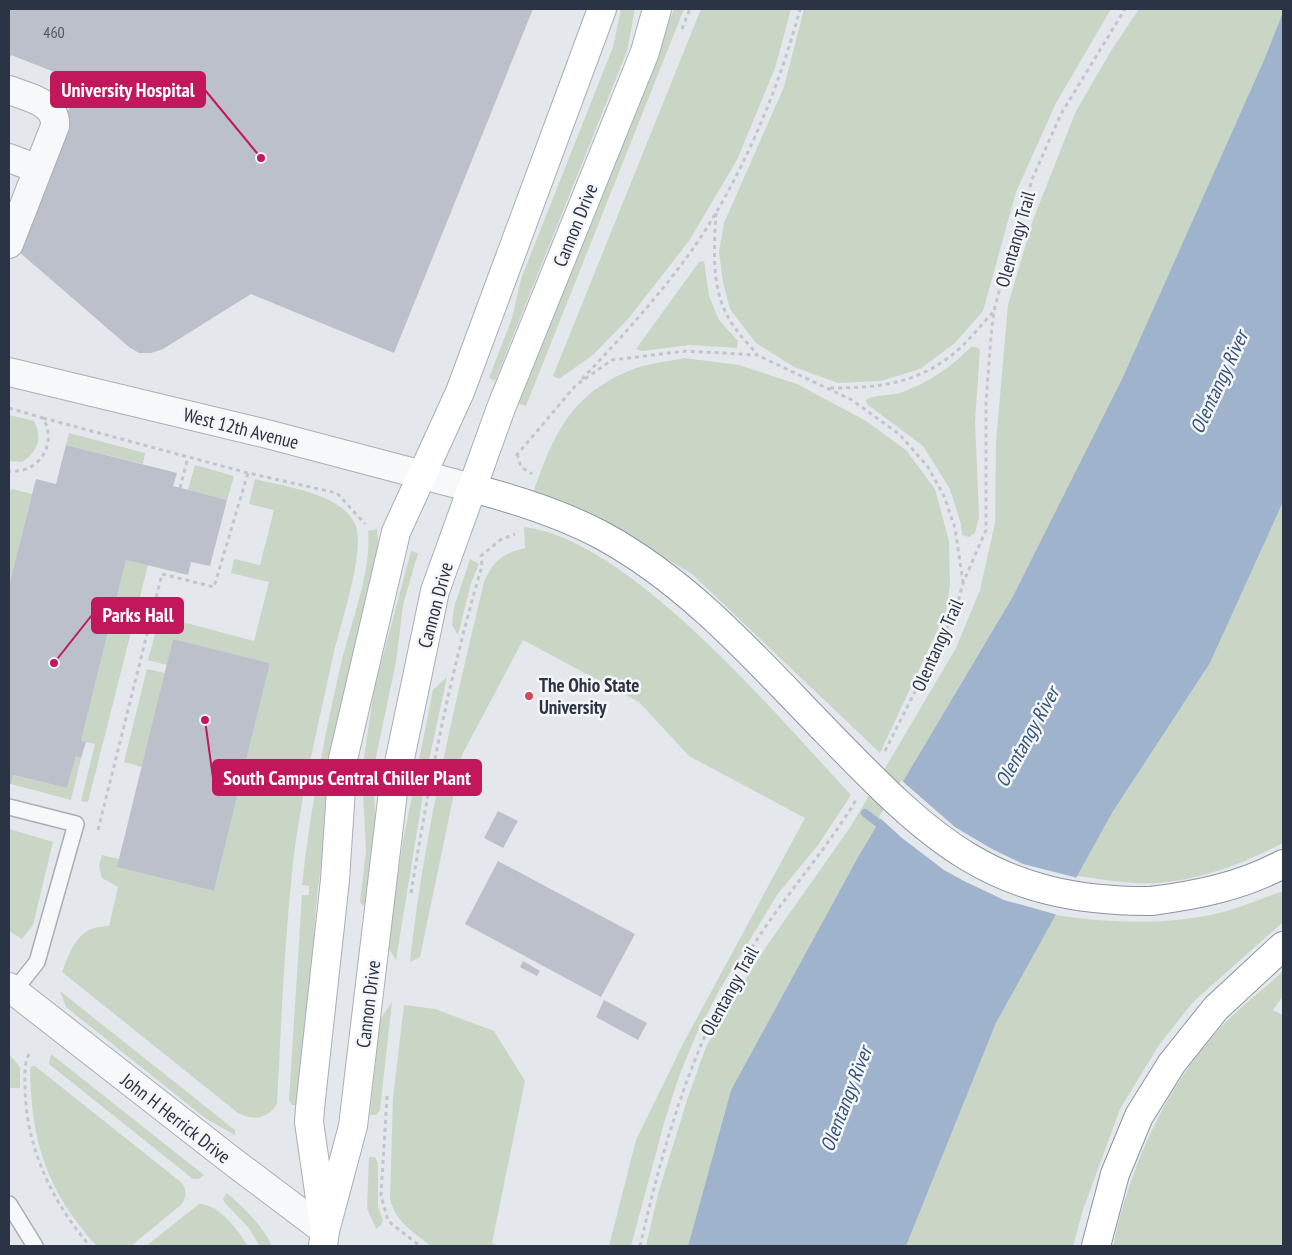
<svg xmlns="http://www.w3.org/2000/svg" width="1292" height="1255" font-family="'PT Sans Narrow',sans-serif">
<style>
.green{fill:#c9d6c5}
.water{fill:#9fb4cc}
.pier{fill:#e4e7ec}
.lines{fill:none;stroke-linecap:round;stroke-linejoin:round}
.stream{stroke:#9fb4cc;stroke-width:8}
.building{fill:#bbc0ca}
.lane-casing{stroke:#a9aeb7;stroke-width:18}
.street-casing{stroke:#a9aeb7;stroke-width:30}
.secondary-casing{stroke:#a9aeb7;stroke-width:30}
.highway-casing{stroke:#8b94a3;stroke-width:30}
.path{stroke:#c2c5cb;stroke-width:3;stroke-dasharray:4 4;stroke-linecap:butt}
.lane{stroke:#f7f8fa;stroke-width:15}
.street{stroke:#f7f8fa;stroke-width:28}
.secondary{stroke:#fff;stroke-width:28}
.highway{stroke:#fff;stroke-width:28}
.highway-bridge-casing{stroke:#8b94a3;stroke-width:30;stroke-linecap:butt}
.highway-bridge{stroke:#fff;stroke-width:28}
.poi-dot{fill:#d1495b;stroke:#f4f6f9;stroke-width:2}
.labels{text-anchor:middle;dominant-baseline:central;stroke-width:5;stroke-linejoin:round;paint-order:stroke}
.number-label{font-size:16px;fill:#4f5766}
.street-label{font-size:19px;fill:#2b3445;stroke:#f4f6f9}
.poi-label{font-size:19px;font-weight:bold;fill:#2b3445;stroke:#f4f6f9;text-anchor:start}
.water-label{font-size:20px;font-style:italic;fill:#34527a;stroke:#f4f6f9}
.leader{fill:none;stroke:#c2185b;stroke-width:2}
.callout-dot{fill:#c2185b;stroke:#f4f6f9;stroke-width:2}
.callout{fill:#c2185b;stroke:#c2185b;stroke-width:2}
.callout-label{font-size:20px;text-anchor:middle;font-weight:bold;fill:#fff}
</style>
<rect width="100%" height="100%" fill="#e4e7ec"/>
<path class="green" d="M621,9H635L627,51L495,381L489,378L512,318L521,279L613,47Z
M674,9H684L526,406L517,403Z
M701,9H791L775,68L737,160L689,241L628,319L593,355L559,379L553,376Z
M804,9H1111L1056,103L1016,192L983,311L955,343L920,369L881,381L838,383L794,367L756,343L730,309L723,282L719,252L724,223L784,87Z
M1139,9H1283V12L1264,60L1122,379L1012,598L858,857L731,1090L688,1246H646L658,1194L688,1097L706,1047L739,989L768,944L851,826L956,648L980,590L995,523L996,442L1008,305L1033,220L1076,111L1111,51Z
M704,261L709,296L719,320L738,341L737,348L690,345L642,351L636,349L699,262Z
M971,347H976L980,350L975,422L979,517L975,533L969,537L962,535L961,524L950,489L923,446L867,404L866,400C876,394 889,396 900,393C928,383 950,368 971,347Z
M684,358L739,365L797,384L866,421L906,450L935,489L949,541L950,584L946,612L880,753L692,574L592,515L533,493C553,436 570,394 631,370C647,363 667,362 684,358Z
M9,415L34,421C43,439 38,451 22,462L9,461Z
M69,433L145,453L143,464L66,445Z
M195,465L234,476L227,500L188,490Z
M255,479C285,487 341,493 355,524C367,551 338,630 332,661C317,731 299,802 292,873C284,950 281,1027 277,1104C267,1119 254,1121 238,1113L62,972C72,947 78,926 109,926L118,887L102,878L99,865L102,855L119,859L118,867L214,891L270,663L173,639L167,665L148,660L160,616L254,641L269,582L231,573L234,559L260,565L274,510L249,504Z
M12,489L32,494L9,585V492Z
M1283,502V843C1244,863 1201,880 1157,883C1131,885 1102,879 1077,876L1112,813L1210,663Z
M524,527C630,539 778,717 851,795L818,845L777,895L720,989L696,1035L678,1079L664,1123L631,1246H609L636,1140L684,1042L805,818L689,756L639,702L523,640L462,755L420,957L410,962C424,833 454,708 484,582C493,561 503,553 525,548Z
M377,529L379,550L335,763L317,896L300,1105H292L289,1100L302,895H309V886L302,885C310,811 324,737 341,664C350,625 372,571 368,531Z
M411,551L418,553L403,605L396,662L373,771L376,832L366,902L363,906L360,902L366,851L362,771L374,690Z
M470,559L479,564L471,583L458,635L452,625L454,607Z
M126,560L148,565L88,802L81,801L95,744L81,741Z
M147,669L165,673L142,767L124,762Z
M447,677L427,770L396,960L389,949L388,940L403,841L433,690Z
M76,756L81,758L71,800L11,784L13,775L67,788Z
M9,829L53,842L33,925L22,939L9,931Z
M1283,891V922L1193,1002L1159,1045L1120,1109L1083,1210L1073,1246H906L996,1023L1055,915C1107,923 1159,925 1211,915C1235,910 1260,899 1283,891Z
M1283,971V996L1273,1010L1283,1015V1246H1113C1130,1167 1165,1087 1221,1027C1240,1007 1263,990 1283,971Z
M60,991L235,1130V1135L205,1118L66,1007Z
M392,1002L380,1110L376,1115H370L380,1020Z
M404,1005L435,1009L494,1031L525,1081L492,1243L499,1246H431C413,1232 394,1221 390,1198L393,1098Z
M9,1054L20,1067V1088H9Z
M51,1054L204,1175L199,1179H193L49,1064Z
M32,1066H35L182,1183C187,1191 186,1196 182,1204L131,1246H97C47,1192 31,1141 30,1069Z
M369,1157H375L378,1163V1207L383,1220L381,1225L376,1229L367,1208Z
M227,1193C245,1209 262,1225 272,1246H260L248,1227L225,1203L223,1199Z
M199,1204C220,1204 238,1231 248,1246H146Z"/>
<path class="water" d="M1283,12V502L1210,663L1112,813L996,1023L906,1246H688L731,1090L858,857L1012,598L1122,379L1264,60Z"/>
<path class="pier" d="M901,780L955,827L992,849L1023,864L1078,878L1058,915L1004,900L964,881L944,870L902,838L879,817Z"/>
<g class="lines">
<path class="stream" d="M865,813L878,823"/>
</g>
<path class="building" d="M9,9H533L394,353L251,294L163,349L151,353H139L129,347L18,251L17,233L80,82L11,55L9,62Z
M66,445L177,473L173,486L227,500L210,566L191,562L188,575L126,560L81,741L86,742L81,758L76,756L67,788L13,775L11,784H9V585L36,479L56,484Z
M173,639L270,663L214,891L117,867Z
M498,811L518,821L503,848L484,838Z
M498,861L635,934L601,997L465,924Z
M523,961L540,971L537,976L520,967Z
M604,1000L647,1023L638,1040L596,1017Z"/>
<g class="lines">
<defs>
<path id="lane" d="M9,807L76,824L37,962L10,996
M9,1204L35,1246"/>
<path id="street" d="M9,90C27,97 57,102 55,126L9,244
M9,158L38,169
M9,372L267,434L472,488
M9,987L232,1161L325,1231"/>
<path id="secondary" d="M323,1219L309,1122L310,1108L335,880L343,759L396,532L460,392L602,9
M323,1246L325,1231L353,1126L393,792L435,591L501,408L645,52L657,9"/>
<path id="highway" d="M472,488C518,500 562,514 603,536C689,583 754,657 822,727
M1151,901C1198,895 1242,886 1283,864
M1096,1246L1115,1174L1139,1116L1172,1063L1216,1008L1283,946"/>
</defs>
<use href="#lane" class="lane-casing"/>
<use href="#street" class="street-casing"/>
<use href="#secondary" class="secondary-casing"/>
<use href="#highway" class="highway-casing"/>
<path class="path" d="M682,29L690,9
M716,213C714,252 710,295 735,328C741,337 750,346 757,354
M582,379C621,338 659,296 692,250C740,182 779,89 800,9
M830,388C873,388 912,385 948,358C965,346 980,326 994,311
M9,408L43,418C58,444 39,474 9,471
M43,418L248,473L337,493L365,524
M517,454L521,467L532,474
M516,456L576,385L612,360L686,351L757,355L852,400L899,434L928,467L944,496L955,528L963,582
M180,488L188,457
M885,751L956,610L963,583L986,530V402L991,336L994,311L1010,249L1033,177L1061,114L1125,9
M98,830L162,574L214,587L248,473
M411,893C429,783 450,673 482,566L481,556L500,540L515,534
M29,1054C24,1064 25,1074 25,1084C25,1145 51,1201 90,1246
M387,1096L381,1195L388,1221L420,1246
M640,1246C664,1142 693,1040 751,949C783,897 825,852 856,800"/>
<use href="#lane" class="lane"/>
<use href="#street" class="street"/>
<use href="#secondary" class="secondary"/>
<use href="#highway" class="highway"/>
<defs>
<path id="highway-bridge" d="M822,727C928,836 989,902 1151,901"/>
</defs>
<use href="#highway-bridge" class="highway-bridge-casing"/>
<use href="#highway-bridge" class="highway-bridge"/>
</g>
<circle class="poi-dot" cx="529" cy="696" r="5"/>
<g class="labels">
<g class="number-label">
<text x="54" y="32">460</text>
</g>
<g class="street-label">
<text transform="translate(575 225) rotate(-68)">Cannon Drive</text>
<text transform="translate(1015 239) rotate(-74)">Olentangy Trail</text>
<text transform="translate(241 428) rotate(14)">West 12th Avenue</text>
<text transform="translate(435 605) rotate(-75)">Cannon Drive</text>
<text transform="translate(937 645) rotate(-66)">Olentangy Trail</text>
<text transform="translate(729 991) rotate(-61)">Olentangy Trail</text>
<text transform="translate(368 1004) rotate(-83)">Cannon Drive</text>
<text transform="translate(176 1118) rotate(38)">John H Herrick Drive</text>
</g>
<g class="poi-label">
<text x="539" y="685">The Ohio State<tspan x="539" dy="22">University</tspan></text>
</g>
<g class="water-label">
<text transform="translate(1219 382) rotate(-65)">Olentangy River</text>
<text transform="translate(1027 737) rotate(-61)">Olentangy River</text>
<text transform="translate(846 1099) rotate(-69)">Olentangy River</text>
</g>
</g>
<path class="leader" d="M261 158L205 90M54 663L92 615M205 720L213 778"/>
<g class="callout-dot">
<circle cx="261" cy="158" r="5"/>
<circle cx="54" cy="663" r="5"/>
<circle cx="205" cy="720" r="5"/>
</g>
<g class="callout">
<rect x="51" y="72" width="154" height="35" rx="5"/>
<rect x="92" y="598" width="91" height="35" rx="5"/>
<rect x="213" y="760" width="268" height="35" rx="5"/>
</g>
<g class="callout-label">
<text x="128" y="97">University Hospital</text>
<text x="138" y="622">Parks Hall</text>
<text x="347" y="785">South Campus Central Chiller Plant</text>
</g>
<rect width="1292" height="1255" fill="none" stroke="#2b3445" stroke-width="20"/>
</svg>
